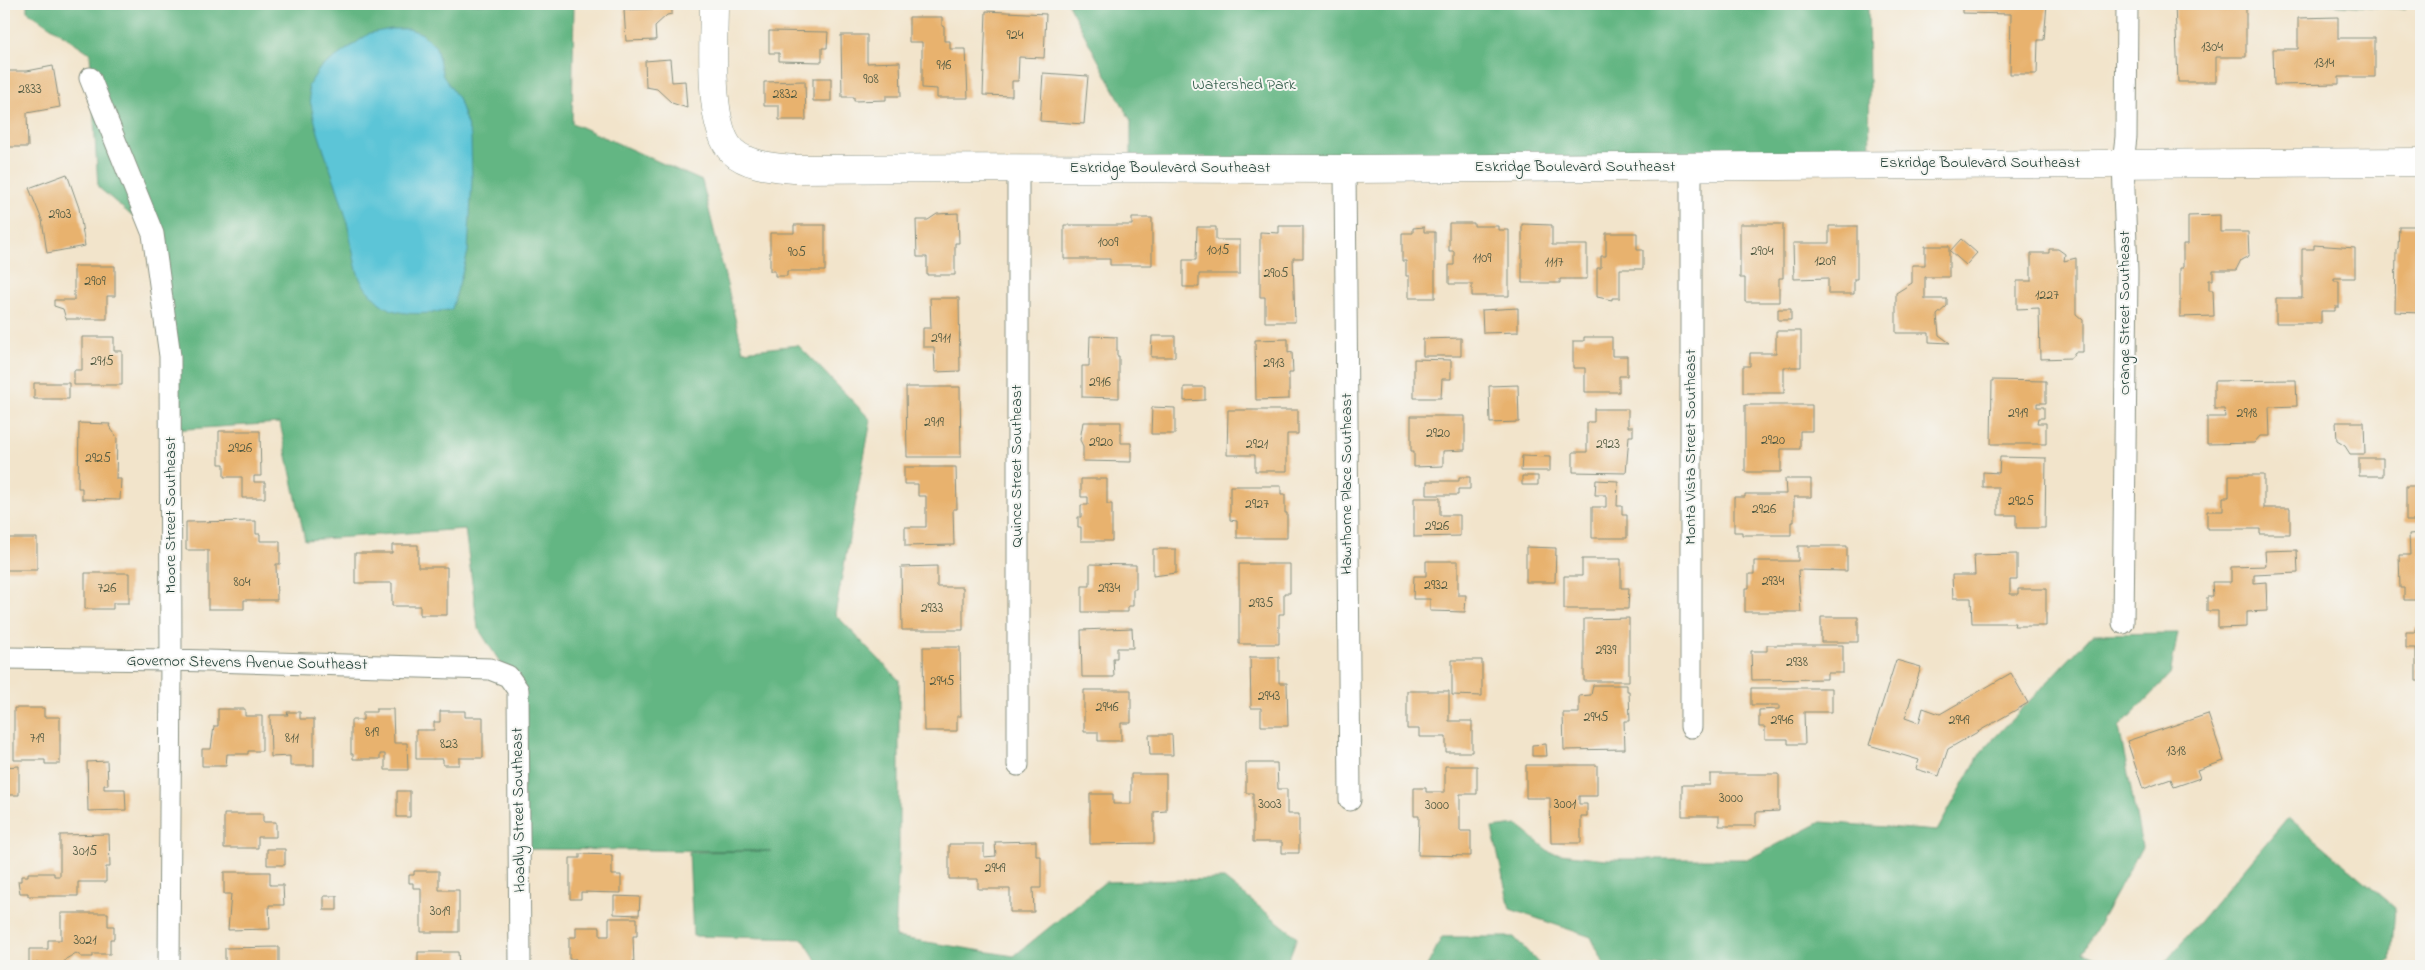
<svg xmlns="http://www.w3.org/2000/svg" width="2425" height="970" font-family="'Indie Flower',sans-serif">
<style>
.forest{fill:#63b683;stroke:#417a5c}
.water{fill:#5cc5d7;stroke:#3e8186}
.building{fill:#e8b26e}
.lines{fill:none;stroke-linecap:round;stroke-linejoin:round}
.street-casing{stroke:#889080;stroke-width:23}
.secondary-casing{stroke:#889080;stroke-width:29}
.street{stroke:#fff;stroke-width:21}
.secondary{stroke:#fff;stroke-width:28}
.labels{text-anchor:middle;dominant-baseline:central;stroke-width:4;stroke-linejoin:round;paint-order:stroke}
.number-label{font-size:14px;fill:#515a42}
.park-label{font-size:16px;fill:#315b49;stroke:#f6f6f2}
.street-label{font-size:16px;fill:#1f3d34;stroke:#f6f6f2}
</style>
<rect width="100%" height="100%" fill="#f6f6f2"/>
<filter id="ink" filterUnits="userSpaceOnUse"><feTurbulence type="fractalNoise" baseFrequency=".02" numOctaves="2"/><feDisplacementMap in="SourceGraphic" scale="10" xChannelSelector="R" yChannelSelector="G"/><feConvolveMatrix kernelMatrix="1 2 1 2 8 2 1 2 1" color-interpolation-filters="sRGB"/></filter>
<filter id="wash" filterUnits="userSpaceOnUse"><feTurbulence type="fractalNoise" baseFrequency=".0096" numOctaves="4" result="noise"/><feDisplacementMap in="SourceGraphic" scale="20" xChannelSelector="R" yChannelSelector="G"/><feGaussianBlur stdDeviation="1.12" result="paint"/><feColorMatrix in="noise" values="0 0 0 0 0 0 0 0 0 0 0 0 0 0 0 0 0 1.4 0 .05"/><feComposite in="paint" operator="in"/></filter>
<g filter="url(#wash)">
<rect width="100%" height="100%" fill="#f2e4cb"/>
<path class="forest" d="M27,4H574L572,123L702,181L743,351L798,345L871,420L835,614L899,680V852L895,937L1014,956L1105,882L1224,879L1297,937L1286,966H820L803,939L693,936L689,852L771,851L519,849L518,690L478,628L465,529L305,540L280,423L171,430L153,234L98,187L90,53L27,11Z
M1068,4H1868L1870,164L1131,167V121Z
M2328,4H2406L2405,9Z
M2178,633L2170,675L2119,727L2142,847L2083,952L2118,966H1605L1591,937L1510,909L1492,828L1517,825L1551,853L1606,859H1749L1821,822L1937,831L1981,752L2093,634Z
M2288,817L2395,908L2391,961L2382,966H2162Z
M1442,937H1514L1541,966H1427Z"/>
<path class="water" d="M391,29H409L421,33L436,47L443,76L458,98L471,136L472,180L468,252L452,309C433,314 399,318 381,304C375,299 365,289 361,281C354,267 350,232 345,214C333,171 313,131 308,86L320,68L370,33Z"/>
<g id="blocks">
<path class="building" d="M808,4H821V6L808,5Z
M1962,4H2047L2044,40H2038L2037,74H2010L2011,14L1962,13Z
M2175,4H2209V7H2246V57H2216V82H2178Z
M672,8V14L667,15L655,26L656,40L626,41L624,10Z
M986,11L1046,14L1044,58L1019,57L1018,81H1012V96L983,95Z
M909,17H942V26L944,27V41H950V49H966L968,98H937V89L922,88V42H909Z
M2338,17V38H2375V77H2339V84L2274,85L2273,49H2298V18Z
M769,31L828,32L827,48H822V62L779,61V53H769Z
M841,35H867V63L900,62L901,96H886V100L854,101V97H842Z
M2419,40H2421V80H2419Z
M670,59L672,82L685,81L687,108L672,103L657,89L646,87L645,61Z
M53,66L60,107L27,113L28,147H4V71H27Z
M1043,73L1088,76L1084,124L1040,121Z
M813,78H831V101H813Z
M805,81L806,120H779V106H764V82Z
M67,174L79,208L85,246L47,253L42,220L29,188Z
M958,213L959,243H955V275H927V257H917L916,220H928L937,214Z
M2220,215V232H2248L2249,256L2241,260L2236,270H2213V280H2209V290H2213L2214,316L2180,317V268H2183V244H2188V216Z
M1132,218H1152V265H1110V259H1064V225H1132Z
M1449,223H1474V226H1498V230H1509V296H1472V284H1449V265H1454V251H1449Z
M1522,224L1552,225V245H1587V279H1560V283H1522Z
M1740,224H1783V278H1779V302H1745V278H1740Z
M794,225H825V271H787V276H775V271H770V233H794Z
M1279,226H1303V258H1293L1295,322H1265V297H1260V232L1279,233Z
M1829,226H1857V279H1854V294H1828V278L1794,279L1793,243H1829Z
M2399,226H2421V313L2395,312L2396,250L2398,248Z
M1197,227H1216V240H1240V274H1199V287H1183V260H1196Z
M1424,227V232H1435V298H1409V276H1406V261H1402V233H1413V228Z
M1606,233H1637V250H1643V269H1620V298H1612V300L1597,297V268H1601V256H1606Z
M1961,239L1977,253L1966,265L1950,251Z
M2314,245L2355,248V278H2334V281H2339V307H2335V311H2321V323H2276V298H2302V249H2314Z
M1925,246H1949V277H1925V299H1947V306L1937,315L1939,335L1950,343L1929,342V333H1896V293L1912,283V265H1925Z
M2049,249H2058L2065,254L2064,261L2076,258V314L2083,320V352H2075L2071,358L2040,359L2039,308L2017,309V281H2031V253H2049Z
M74,266H115V296H107V319H66L63,309L54,306V300H74Z
M930,298H959L960,371L935,372L934,347H923V328H931Z
M1518,308V332L1483,333L1482,310Z
M1778,309H1791V320H1778Z
M1776,331H1801V367H1784V393H1743V366H1750V353H1776Z
M1090,336L1117,337V356H1119V398L1082,397V366H1089Z
M1152,336H1175V357H1151Z
M82,337H114V351H122V385H74V370H82Z
M1584,337H1612V356H1627V376H1619V392H1585V368H1573V341H1584Z
M1461,338V356H1423V339Z
M1288,339V353L1292,352L1293,373H1289V399L1256,400L1255,340Z
M1414,359L1451,360V379H1442L1441,398H1414Z
M1992,380L2046,381V403H2037V407H2044V418H2038L2037,423H2046V444H1991Z
M2296,380L2297,406L2269,407L2270,436H2260L2254,443L2207,444V417H2225L2224,409H2214V381Z
M34,383H69V399H34Z
M1518,385L1519,422L1490,423L1489,386Z
M906,387H960L961,457H907Z
M1184,387H1205V400L1184,401Z
M1745,405H1812V431H1800V449H1781V472H1745Z
M1152,407L1175,408V434H1151Z
M1594,409H1628V427H1633V436H1629L1626,473L1573,472V452H1587V422H1594Z
M1228,410H1298V434H1287V471H1255V455H1227Z
M1411,416H1465V450L1443,451V466L1414,467V451H1411Z
M1083,422H1121V443H1131V462L1083,461V446L1080,440Z
M2336,422H2364L2365,454H2350L2345,446L2337,441Z
M79,423L110,424L109,426L117,437L116,479H121L120,500L82,499V488H78Z
M219,431H260L261,476H254V482H265V498H242V477H224V464H219Z
M1522,456L1550,457V471H1521Z
M2000,457L2046,458L2045,528H2016V515H1998V487H1983V472L1999,473Z
M2359,458H2383V476H2359Z
M904,467H956L957,509H953L954,545L905,546V527H926V496H918V484H904Z
M2229,475H2264V508H2290V534H2260V529H2207V511H2223V497H2229Z
M1522,476H1538V485H1522Z
M1459,477H1470V489H1458V495H1427V481H1459Z
M1081,479H1107V504H1112V541H1081V527H1078V517H1081V505H1088V497H1081Z
M1785,479H1811V497H1794V522H1791V535H1742V532H1734V497H1745V494H1786Z
M1596,480L1618,481L1617,506H1622V515H1627V538H1592V507H1606V495H1595Z
M1230,486H1281V494H1285V513H1287V538H1237V521L1230,520Z
M2406,486H2421V521H2406Z
M1414,498H1440V515H1460V536L1414,537Z
M256,521V534H260V541H280V564H276L277,600H244V609H208V550H186V522Z
M2421,533V600H2404V588H2400L2399,555H2410L2409,534Z
M4,538H37V570H4Z
M392,545H418V567H447V615H420V606H392V583H355V553H392Z
M1798,546H1847V571L1798,570L1801,612H1745V588H1749V574H1754V561H1798Z
M1526,547L1556,548L1555,582H1526Z
M1153,549H1176V573L1153,576Z
M2297,550L2298,573L2254,575V583L2266,582L2267,611L2247,612V627L2218,628V611H2207V597H2213L2212,582H2231V567L2266,566L2265,551Z
M2017,554V580H2010V594H2018V589H2046V626H2014L2015,623H1972L1971,598H1953L1952,575H1975L1974,555Z
M1582,559H1621V588H1629L1628,609H1564V576H1582Z
M1426,561H1458V595H1466L1465,612L1430,611V599H1413L1414,576H1426Z
M1090,564L1136,565V589H1133V606H1128V612H1082V586H1090Z
M1239,564H1290V593H1284V614H1279V644H1239Z
M937,566V587H963V630H902L901,567Z
M4,573H6V603H4Z
M85,573H129V603H113V609H85Z
M1821,617H1858V642H1821Z
M1629,618V681H1584V619Z
M1132,628L1133,648H1117V658H1113L1114,677H1082L1081,630Z
M2416,628H2421V681H2416V648H2406V632H2416Z
M1767,645H1843V673H1827V679L1752,680L1751,651H1767Z
M923,647H960L961,716H957V731H924Z
M1250,657H1279V683H1287L1288,726H1261V708H1251Z
M1452,660H1482V696L1452,695Z
M1896,660L1921,667L1905,718L1919,723L1923,708L1940,714L2011,673L2028,703L1948,749L1939,776L1916,769L1919,760L1869,745Z
M1593,685H1627V691H1629L1630,721H1624L1625,749L1564,750L1563,713H1579V696L1591,695Z
M1751,688H1832V712H1804L1805,744H1788V739H1765V727H1759V710L1779,709V705H1751Z
M1084,690H1131V723H1121V741H1098V732H1084Z
M1407,691H1449V721H1472V752H1446V737H1419V729H1407Z
M14,708H44V717H60V764H45V760H14Z
M218,709H245V716H262V751H248V754H227L226,766H202V749H211L214,726H218Z
M376,709H393L394,743H407L408,770H385V754H380V759H353V754H351V720H363V712H376Z
M440,711H465V717H483V758H459V765H443V759H416V730H434V722H440Z
M287,712H300V719H314V766H290V756L271,757L270,715H288Z
M2208,714L2224,761L2197,770L2200,778L2174,787L2171,779L2143,789L2127,741Z
M1149,735H1172L1173,755H1150Z
M1546,744L1547,756H1532V745Z
M107,761L108,785H104V789H125L126,810L88,811L87,762Z
M1246,763H1277L1278,789H1287V814H1299V853H1282V842H1253V793H1246Z
M1526,765H1597V796H1579V804H1587V816H1581V843H1551L1550,798H1526Z
M19,766V795H4V767Z
M1445,766H1477V794H1460V831H1471V856L1418,855L1419,816H1414V788H1426V792H1445Z
M1131,774H1166V811L1154,812V843L1090,844V794H1113V804H1131Z
M1710,774H1779V811L1756,812V826H1719V816H1682V785H1710Z
M397,791H410V817H397Z
M224,814H263V822H276V837H258V848H224Z
M109,834L110,867H106V882H78V896H28V893H20L18,881H21V876H28V873H54V876H60V835Z
M1036,841V856H1041V888H1033L1034,912H1010V889H978V879H949V844H984V857L996,856L995,842Z
M267,849H285V865H267Z
M580,854L612,855V875H621V893L581,892V899H570V858H580Z
M414,871H439V890H459V932H421V888H413V883H409V875H414Z
M224,872H270V885H283L284,905H269L270,929L228,930L231,894H224Z
M324,896H337V910H324Z
M614,896L640,897L639,915L614,914Z
M61,913H108V926H114V939H110V954H93V957H82L76,953L66,959L62,966H50L47,963H29V949H48V940H61Z
M609,918H637V936H633L634,966H576V959H569V937H576V927H600V936H609Z
M279,947V966H218V963H225V948Z
M418,952H458L459,966H418Z"/>
</g>
</g>
<g filter="url(#ink)">
<use href="#blocks" fill-opacity="0" stroke="#889080" stroke-width="1"/>
<g class="lines">
<defs>
<path id="street" d="M90,78L153,234L170,356L171,660L169,966
M1691,167V727
M1345,169L1350,800
M2123,623L2127,271L2123,163L2126,137L2127,4
M4,658L171,660L490,669L508,676L518,690L520,966
M1018,765V167"/>
<path id="secondary" d="M714,4C714,38 707,126 732,151C748,166 773,167 794,169C979,167 1164,169 1350,169C1707,167 2064,163 2421,162"/>
</defs>
<use href="#street" class="street-casing"/>
<use href="#secondary" class="secondary-casing"/>
<use href="#street" class="street"/>
<use href="#secondary" class="secondary"/>
</g>
</g>
<g class="labels">
<g class="number-label">
<text x="1015" y="35">924</text>
<text x="2212" y="47">1304</text>
<text x="2324" y="63">1314</text>
<text x="944" y="65">916</text>
<text x="871" y="79">908</text>
<text x="30" y="89">2833</text>
<text x="785" y="94">2832</text>
<text x="60" y="214">2903</text>
<text x="1108" y="242">1009</text>
<text x="1218" y="250">1015</text>
<text x="1762" y="251">2904</text>
<text x="797" y="252">905</text>
<text x="1482" y="258">1109</text>
<text x="1825" y="261">1209</text>
<text x="1554" y="262">1117</text>
<text x="1276" y="273">2905</text>
<text x="95" y="281">2909</text>
<text x="2047" y="295">1227</text>
<text x="941" y="338">2911</text>
<text x="102" y="361">2915</text>
<text x="1274" y="363">2913</text>
<text x="1100" y="382">2916</text>
<text x="2018" y="413">2919</text>
<text x="2247" y="413">2918</text>
<text x="934" y="422">2919</text>
<text x="1438" y="433">2920</text>
<text x="1773" y="440">2920</text>
<text x="1101" y="442">2920</text>
<text x="1257" y="444">2921</text>
<text x="1608" y="444">2923</text>
<text x="240" y="448">2926</text>
<text x="98" y="458">2925</text>
<text x="2021" y="501">2925</text>
<text x="1257" y="504">2927</text>
<text x="1764" y="509">2926</text>
<text x="1437" y="526">2926</text>
<text x="1773" y="581">2934</text>
<text x="242" y="582">804</text>
<text x="1436" y="585">2932</text>
<text x="107" y="588">726</text>
<text x="1109" y="588">2934</text>
<text x="1261" y="603">2935</text>
<text x="932" y="608">2933</text>
<text x="1606" y="650">2939</text>
<text x="1797" y="662">2938</text>
<text x="942" y="681">2945</text>
<text x="1269" y="696">2943</text>
<text x="1107" y="707">2946</text>
<text x="1596" y="717">2945</text>
<text x="1782" y="720">2946</text>
<text x="1959" y="720">2949</text>
<text x="372" y="732">819</text>
<text x="37" y="738">719</text>
<text x="292" y="738">811</text>
<text x="449" y="744">823</text>
<text x="2176" y="751">1318</text>
<text x="1731" y="798">3000</text>
<text x="1270" y="804">3003</text>
<text x="1565" y="804">3001</text>
<text x="1437" y="805">3000</text>
<text x="85" y="851">3015</text>
<text x="995" y="868">2949</text>
<text x="440" y="911">3019</text>
<text x="85" y="940">3021</text>
</g>
<g class="park-label">
<text x="1244" y="85">Watershed Park</text>
</g>
<g class="street-label">
<text x="1980" y="163">Eskridge Boulevard Southeast</text>
<text x="1575" y="167">Eskridge Boulevard Southeast</text>
<text x="1170" y="168">Eskridge Boulevard Southeast</text>
<text transform="translate(2125 313) rotate(-90)">Orange Street Southeast</text>
<text transform="translate(1691 447) rotate(-90)">Monta Vista Street Southeast</text>
<text transform="translate(1017 466) rotate(-90)">Quince Street Southeast</text>
<text transform="translate(1347 484) rotate(-90)">Hawthorne Place Southeast</text>
<text transform="translate(171 515) rotate(-90)">Moore Street Southeast</text>
<text transform="translate(247 663) rotate(1)">Governor Stevens Avenue Southeast</text>
<text transform="translate(519 810) rotate(-91)">Hoadly Street Southeast</text>
</g>
</g>
<rect width="2425" height="970" fill="none" stroke="#f6f6f2" stroke-width="20"/>
</svg>
